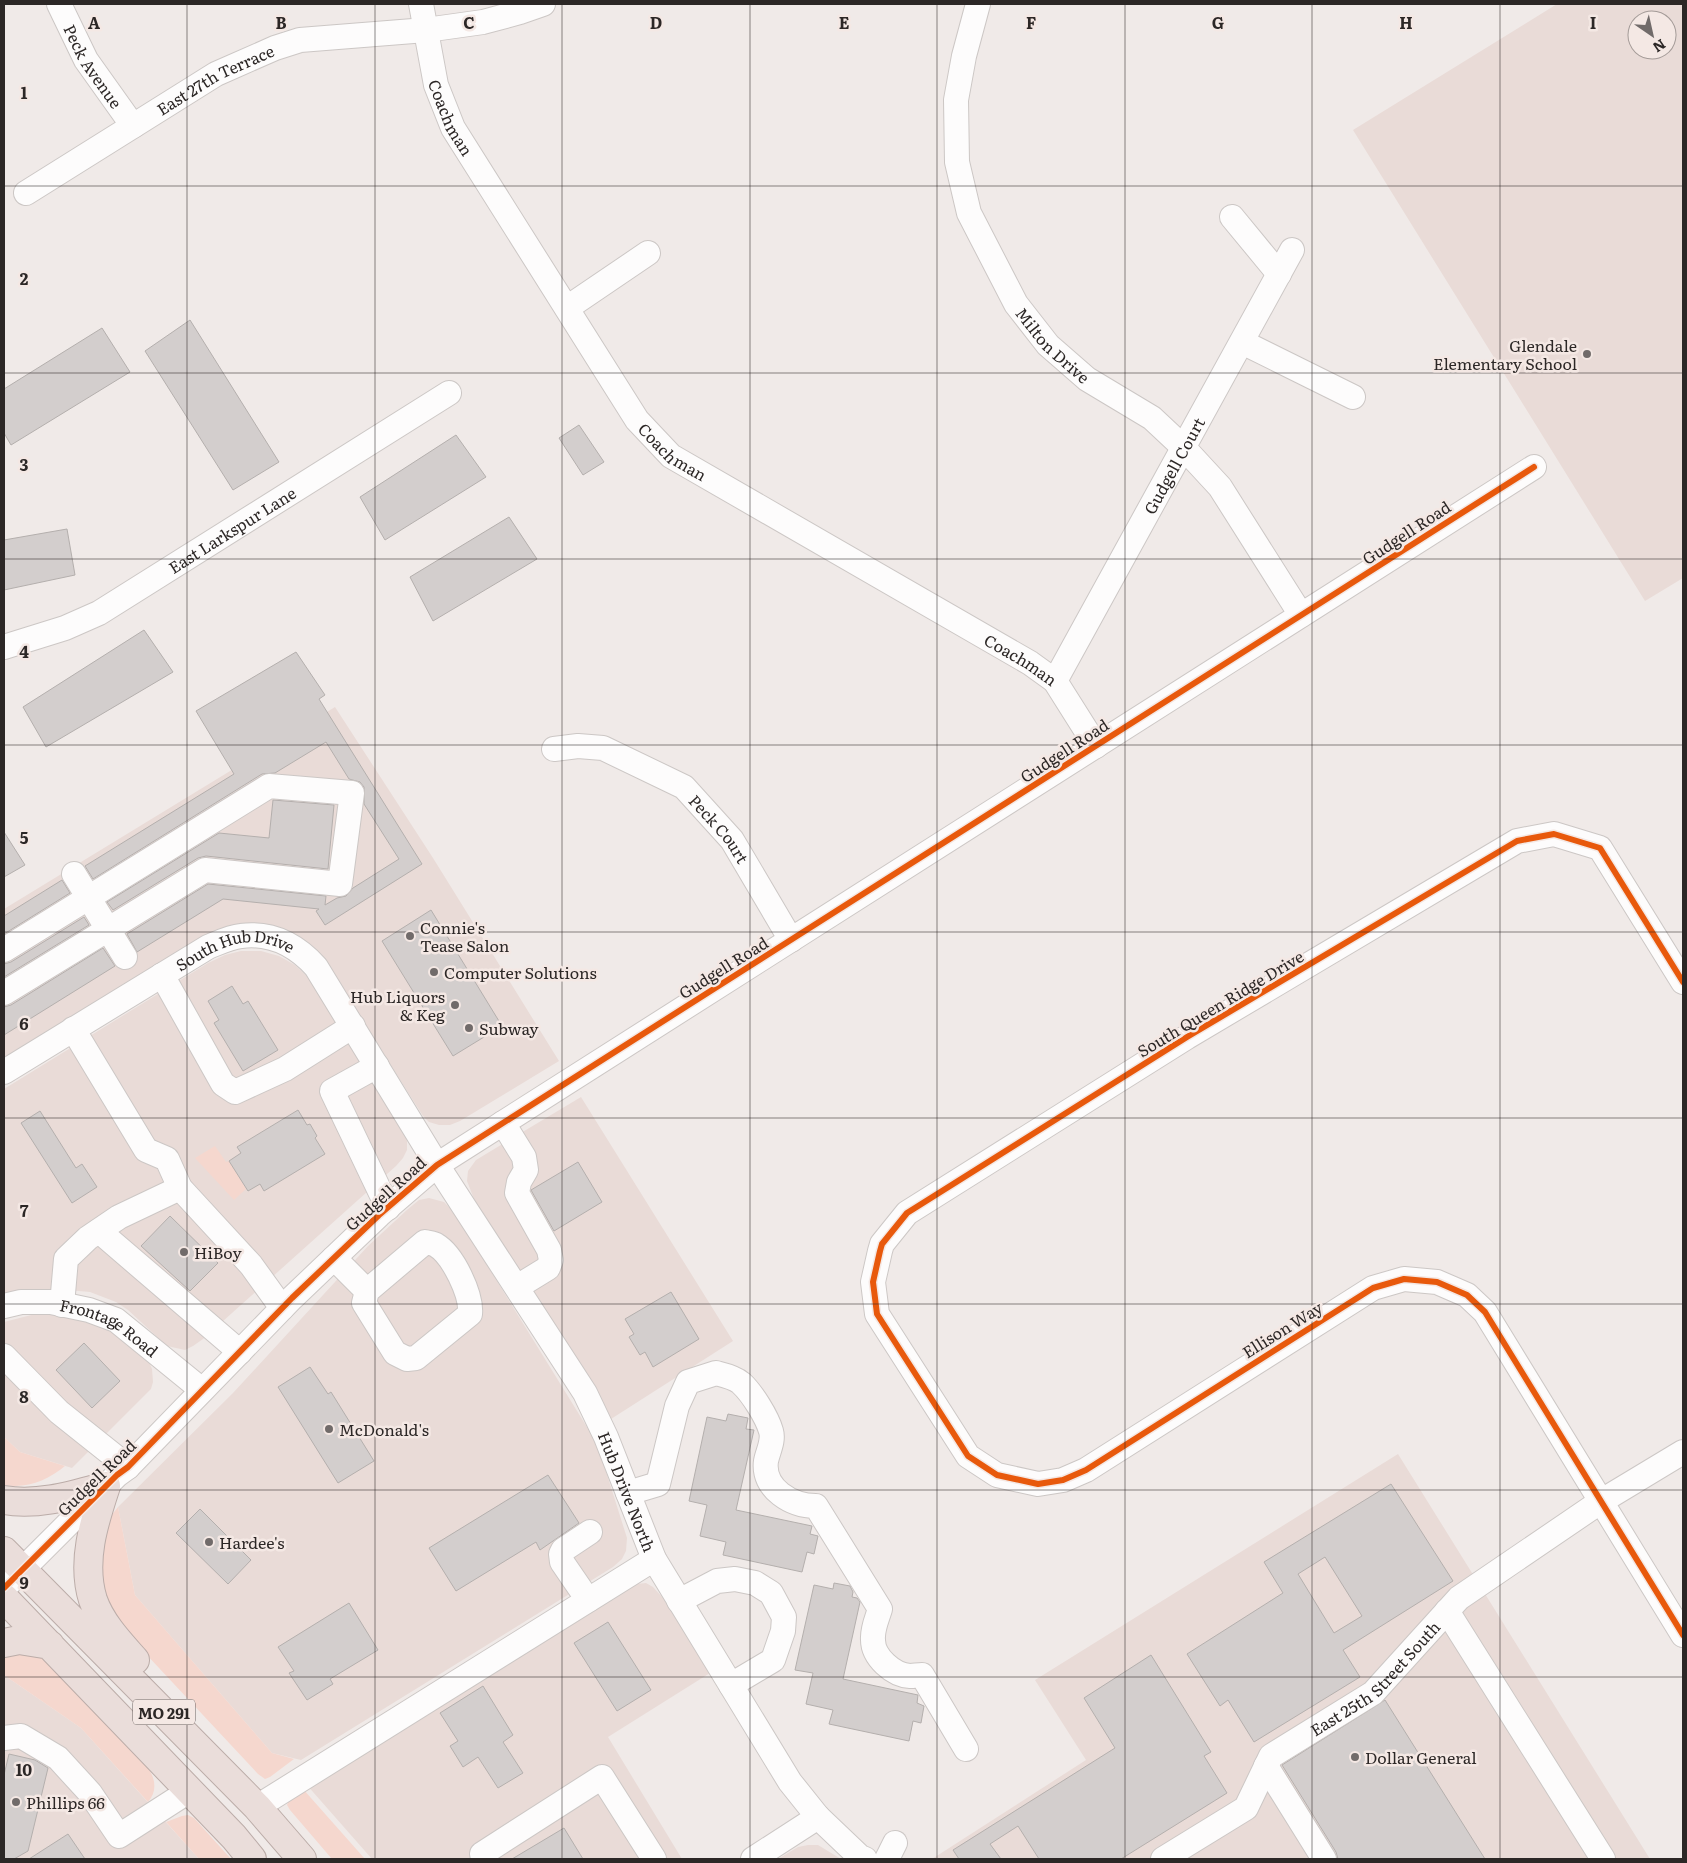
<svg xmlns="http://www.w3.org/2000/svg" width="1687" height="1863" font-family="Literata,serif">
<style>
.built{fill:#e9dbd7;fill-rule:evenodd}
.green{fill:#f5d7ce}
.building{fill:#d3cecd;stroke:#b4afad;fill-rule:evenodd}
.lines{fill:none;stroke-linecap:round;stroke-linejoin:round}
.minor-casing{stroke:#ccc7c5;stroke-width:26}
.highway-casing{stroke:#bbaca8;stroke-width:30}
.minor{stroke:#fdfcfc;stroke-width:24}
.highway{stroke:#eaddda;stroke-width:28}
.cycleway-casing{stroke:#f4e8e4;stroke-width:9}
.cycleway{stroke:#e8590c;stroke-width:6}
.grid{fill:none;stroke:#2c2726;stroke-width:1;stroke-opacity:0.55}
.poi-dot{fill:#716b6a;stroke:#f4e8e4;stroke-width:2}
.labels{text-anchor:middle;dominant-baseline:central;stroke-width:5;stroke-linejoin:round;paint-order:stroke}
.shield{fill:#f4e8e4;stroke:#68615f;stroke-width:1}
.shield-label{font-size:15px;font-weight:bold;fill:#2c2726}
.street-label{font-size:16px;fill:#2c2726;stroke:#f4e8e4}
.poi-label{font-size:16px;fill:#2c2726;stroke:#f4e8e4;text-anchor:start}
.grid-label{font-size:16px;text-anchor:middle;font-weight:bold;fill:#2c2726;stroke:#f4e8e4;stroke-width:5;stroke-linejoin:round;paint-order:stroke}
</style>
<rect width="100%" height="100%" fill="#f0eae8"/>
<path class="built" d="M1557,4H1683V578L1645,601L1353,130ZM1637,20H1667V50H1637Z
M335,707L433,858L559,1061L460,1121L450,1125H439L429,1122L423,1116L333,974L256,927L4,1062V909Z
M241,951H261L279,956L295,965L309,978L404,1131L407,1141V1150L403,1158L396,1166L203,1339L193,1346L185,1350L167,1346L128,1310L116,1302L90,1292L56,1289H43L4,1298V1089L208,963L225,955Z
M581,1097L733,1341L611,1419L474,1199L467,1181L468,1171L476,1160Z
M429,1198L444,1202L455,1213L590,1432L598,1446L627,1538L626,1551L622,1559L613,1567L301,1760L272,1753L135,1595L118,1507L233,1393L368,1246L408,1209L419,1200Z
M43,1312L95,1318L149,1362L152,1369L153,1382L151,1389L72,1468L20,1452L4,1437V1322Z
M1398,1454L1650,1859H932L1086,1760L1035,1680Z
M646,1583L653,1587L663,1598L710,1673L608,1737L682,1859H372L306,1784L636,1584Z
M4,1675L81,1728L199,1859H4Z
M808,1845H818L841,1859H778L798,1847Z"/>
<path class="green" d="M215,1146L226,1162L229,1161L246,1189L234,1200L195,1158Z
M4,1437L20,1452L65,1466C48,1480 27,1489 5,1485L4,1487Z
M118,1507L135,1595L272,1753L294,1759L270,1777L265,1779L258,1774L116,1622L97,1580L107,1521Z
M8,1650L39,1655L46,1660L148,1768C156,1779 157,1792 148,1802L81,1728L4,1675V1657L8,1656Z
M303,1789L365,1859H332L290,1810L287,1805L289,1800Z
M188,1815L194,1818L231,1859H199L166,1822L182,1816Z"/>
<path class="building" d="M190,320L279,462L233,490L145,351Z
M102,328L130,372L11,445L4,433V389Z
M579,425L604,462L583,475L559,438Z
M456,435L486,477L385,540L360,497Z
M509,517L537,559L433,621L410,577Z
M67,529L75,575L4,590V540Z
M144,630L173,672L46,747L23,707Z
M296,652L325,695L319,699L422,864L325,925L316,911L319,909L223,899L137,952L127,934L208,884L326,896L325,905L337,898L346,896L353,888L399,859L364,804V787L360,782L349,779L326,742L275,773L262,774L93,879L85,866L234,774L196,711Z
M273,800L334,805L328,869L206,856L198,858L113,910L107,902L219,833L269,838Z
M4,832L25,865L4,877Z
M62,880L70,893L4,934V916Z
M431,910L502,1026L453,1056L382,941Z
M84,917L89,925L4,977V964L11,962Z
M103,948L115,966L4,1035V1007L11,1005Z
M232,986L243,1004L248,1001L278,1050L243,1071L214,1023L219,1020L208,1001Z
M298,1110L307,1125L310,1124L317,1136L315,1138L325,1154L264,1191L260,1184L248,1191L229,1161L241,1153L237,1147Z
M40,1111L76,1168L82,1164L97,1187L72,1203L21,1123Z
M578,1162L602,1202L554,1231L531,1190Z
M170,1216L218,1263L190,1291L141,1246Z
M671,1292L699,1339L653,1367L645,1352L640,1355L629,1337L634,1334L625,1319Z
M84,1343L120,1381L92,1408L56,1370Z
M310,1367L328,1394L331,1392L374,1461L338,1483L278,1387Z
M728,1414L748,1418L746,1429L754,1430L736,1510L812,1526L810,1534L818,1536L814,1554L807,1552L802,1572L723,1555L726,1542L700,1536L707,1505L689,1501L707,1417L726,1421Z
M548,1475L579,1523L540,1550L536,1542L456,1591L429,1548Z
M1391,1484L1453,1581L1343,1650L1360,1677L1254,1742L1228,1700L1220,1706L1187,1654L1283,1593L1264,1562ZM1325,1557L1362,1616L1334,1633L1298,1574Z
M200,1509L251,1560L228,1584L176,1533Z
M834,1583L850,1586L853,1592L852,1597L857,1598L860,1602L843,1679L918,1695L917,1703L924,1706L921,1723L913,1721L909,1741L829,1724L833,1710L806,1704L813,1673L795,1670L814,1585L833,1589Z
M349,1603L378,1650L330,1679L333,1684L307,1700L289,1673L294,1671L278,1647Z
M608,1622L651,1690L617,1711L574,1643Z
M1151,1655L1211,1752L1204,1756L1227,1793L1121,1859H1039L1018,1826L990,1844L1001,1859H959L953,1850L1115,1748L1084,1698Z
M483,1686L513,1735L503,1742L523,1773L498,1788L478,1757L463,1767L450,1746L458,1741L440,1713Z
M1385,1700L1485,1859H1338L1336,1852L1282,1765Z
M9,1754L35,1760L48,1768L28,1851L14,1859H4V1775Z
M564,1828L583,1859H512Z
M68,1834L85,1859H29Z"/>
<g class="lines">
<defs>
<g id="minor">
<path id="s1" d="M59,4L86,60L133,126"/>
<path id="s2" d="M421,4L436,85L453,128L637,420L671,456L1030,663L1055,681L1096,746"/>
<path id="s3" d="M978,4L964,56L956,100L957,162L969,213L1016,304L1048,345L1087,379L1152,418L1184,448L1220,487L1301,615"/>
<path id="s4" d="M26,193L216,74L275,48L300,40L426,30L483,22L520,12L543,4"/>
<path d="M1232,217L1279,274"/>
<path d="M567,308L648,253"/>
<path d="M1242,342L1353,397"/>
<path id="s5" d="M4,647L65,628L99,613L449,393"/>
<path id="s6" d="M1055,681L1292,250"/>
<path id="s7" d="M554,749L578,746L603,748L684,787L732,840L791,940"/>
<path d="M74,874L125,957"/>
<path d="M4,950L269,786L352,793L340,884L205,870L4,993"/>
<path d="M162,975L223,1084L235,1092L285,1069L353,1026"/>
<path d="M1683,982L1600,848L1554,834L1517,841L1187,1037L907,1213L882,1244L880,1251L873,1282L877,1314L968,1456L997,1475L1038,1484L1063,1480L1086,1470L1373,1288L1404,1279L1437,1282L1467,1295L1485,1312L1683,1635"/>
<path d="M73,1029L146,1150L167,1159L180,1188L251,1265L282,1308"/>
<path d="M377,1066L332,1091L388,1208"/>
<path id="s8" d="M4,1072L208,947C218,943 230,937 241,936C272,932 296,945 316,967L437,1165L585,1393L606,1437L654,1559L790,1782L818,1817L860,1857L865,1859"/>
<path d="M503,1123L524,1157L526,1170L519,1182L517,1193L549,1250L551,1260L548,1268L517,1287"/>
<path d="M99,1231L240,1352"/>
<path d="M334,1258L367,1291L364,1303L395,1353L407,1359L416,1358L470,1314C472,1295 453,1255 436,1245C433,1243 428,1243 425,1242L367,1291"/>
<path d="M62,1305L66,1259L88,1238L119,1217L180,1188"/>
<path id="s9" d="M4,1306L21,1302H51L89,1310L116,1320L202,1390"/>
<path d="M4,1356L59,1412L128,1467"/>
<path d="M628,1493L658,1484L677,1406L688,1382L716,1373C724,1375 734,1377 741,1383C752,1393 767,1417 771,1431C774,1441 768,1451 766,1461C762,1489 792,1506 816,1506L880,1609C877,1619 872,1629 873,1640C873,1657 893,1675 910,1676C914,1676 918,1675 922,1675L966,1749"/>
<path d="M4,1588L117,1475L128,1467L292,1298L379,1215L437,1165L1534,467"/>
<path d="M588,1600L562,1562L561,1554L563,1550L590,1532"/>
<path d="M679,1601L717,1581L735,1579L755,1583L771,1593L784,1617L783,1631L773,1660L731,1685"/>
<path d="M1447,1611L1603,1859"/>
<path d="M4,1738L21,1736L58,1758L90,1793L119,1836L189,1791"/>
<path d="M1266,1766L1324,1859"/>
<path d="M257,1807L654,1559"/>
<path d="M486,1859L482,1854L602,1777L654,1859"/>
<path d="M753,1859L818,1817"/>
<path d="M887,1859L895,1843"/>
<path id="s10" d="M1163,1859L1246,1808L1271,1756L1373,1693L1459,1598L1600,1502L1683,1452"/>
</g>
<path id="highway" d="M106,1486C94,1522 81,1562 93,1600C101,1623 119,1642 135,1660
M4,1500C38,1506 73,1495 106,1486
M4,1551L257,1807L302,1859
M4,1598L234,1837L252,1859
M4,1643L19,1640L50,1645"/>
</defs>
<use href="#minor" class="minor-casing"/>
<use href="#highway" class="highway-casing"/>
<use href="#minor" class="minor"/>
<use href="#highway" class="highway"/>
<defs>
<path id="cycleway" d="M1683,982L1600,848L1554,834L1517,841L1187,1037L907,1213L882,1244L880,1251L873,1282L877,1314L968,1456L997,1475L1038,1484L1063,1480L1086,1470L1373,1288L1404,1279L1437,1282L1467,1295L1485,1312L1683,1635
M4,1588L117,1475L128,1467L292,1298L379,1215L437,1165L1534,467"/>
</defs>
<use href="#cycleway" class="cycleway-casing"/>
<use href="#cycleway" class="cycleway"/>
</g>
<path class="grid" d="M187,4V1859M375,4V1859M562,4V1859M750,4V1859M937,4V1859M1125,4V1859M1312,4V1859M1500,4V1859M4,186H1683M4,373H1683M4,559H1683M4,745H1683M4,932H1683M4,1118H1683M4,1304H1683M4,1490H1683M4,1677H1683"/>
<g class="poi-dot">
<circle cx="1587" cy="354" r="5"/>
<circle cx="410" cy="936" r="5"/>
<circle cx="434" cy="972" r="5"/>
<circle cx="455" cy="1005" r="5"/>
<circle cx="469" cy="1028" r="5"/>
<circle cx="184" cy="1252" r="5"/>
<circle cx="329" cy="1429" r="5"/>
<circle cx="209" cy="1542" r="5"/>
<circle cx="1355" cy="1757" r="5"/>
<circle cx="16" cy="1802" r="5"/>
</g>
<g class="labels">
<rect class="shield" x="133" y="1699.5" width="62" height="25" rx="4"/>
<g class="shield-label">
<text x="164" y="1712">MO 291</text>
</g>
<g class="street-label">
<text stroke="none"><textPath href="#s1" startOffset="71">Peck Avenue</textPath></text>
<text stroke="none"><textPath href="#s4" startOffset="221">East 27th Terrace</textPath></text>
<text stroke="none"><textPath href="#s2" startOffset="118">Coachman</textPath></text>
<text stroke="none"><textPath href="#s3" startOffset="371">Milton Drive</textPath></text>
<text stroke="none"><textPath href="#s2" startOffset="522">Coachman</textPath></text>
<text stroke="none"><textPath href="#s6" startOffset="246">Gudgell Court</textPath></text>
<text stroke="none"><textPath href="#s5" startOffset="258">East Larkspur Lane</textPath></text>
<text transform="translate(1406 532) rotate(-33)">Gudgell Road</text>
<text stroke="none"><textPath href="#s2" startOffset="928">Coachman</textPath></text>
<text transform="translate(1064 750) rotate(-33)">Gudgell Road</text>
<text stroke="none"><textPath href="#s7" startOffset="194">Peck Court</textPath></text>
<text stroke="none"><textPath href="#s8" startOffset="266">South Hub Drive</textPath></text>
<text transform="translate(723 967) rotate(-32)">Gudgell Road</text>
<text transform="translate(1220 1003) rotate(-31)">South Queen Ridge Drive</text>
<text transform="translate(385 1193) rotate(-42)">Gudgell Road</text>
<text transform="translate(1282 1329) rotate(-32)">Ellison Way</text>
<text stroke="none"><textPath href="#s9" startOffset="112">Frontage Road</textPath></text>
<text transform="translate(96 1477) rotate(-44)">Gudgell Road</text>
<text stroke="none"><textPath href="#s8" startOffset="970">Hub Drive North</textPath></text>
<text stroke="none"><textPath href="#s10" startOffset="286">East 25th Street South</textPath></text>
</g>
<g class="poi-label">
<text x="1577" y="345" text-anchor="end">Glendale<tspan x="1577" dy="18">Elementary School</tspan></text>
<text x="420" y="927">Connie's<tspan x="420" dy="18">Tease Salon</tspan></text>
<text x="444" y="972">Computer Solutions</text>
<text x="445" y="996" text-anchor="end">Hub Liquors<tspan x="445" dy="18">&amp; Keg</tspan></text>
<text x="479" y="1028">Subway</text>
<text x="194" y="1252">HiBoy</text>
<text x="339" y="1429">McDonald's</text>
<text x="219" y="1542">Hardee's</text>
<text x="1365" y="1757">Dollar General</text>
<text x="26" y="1802">Phillips 66</text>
</g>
</g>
<g class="grid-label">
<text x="94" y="29">A</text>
<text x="281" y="29">B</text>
<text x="469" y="29">C</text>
<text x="656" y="29">D</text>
<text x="844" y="29">E</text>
<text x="1031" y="29">F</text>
<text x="1218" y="29">G</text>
<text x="1406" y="29">H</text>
<text x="1593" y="29">I</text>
<text x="24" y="99">1</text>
<text x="24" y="285">2</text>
<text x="24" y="471">3</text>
<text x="24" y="658">4</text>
<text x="24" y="844">5</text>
<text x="24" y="1030">6</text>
<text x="24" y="1217">7</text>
<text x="24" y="1403">8</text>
<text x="24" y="1589">9</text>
<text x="24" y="1776">10</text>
</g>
<rect width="1687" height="1863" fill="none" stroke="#2c2726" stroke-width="10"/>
<g transform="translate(1652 35) rotate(146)"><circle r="24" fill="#f4e8e4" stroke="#a49b98"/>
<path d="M0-4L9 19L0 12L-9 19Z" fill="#716b6a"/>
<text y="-8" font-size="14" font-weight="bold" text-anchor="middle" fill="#2c2726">N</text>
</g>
</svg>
